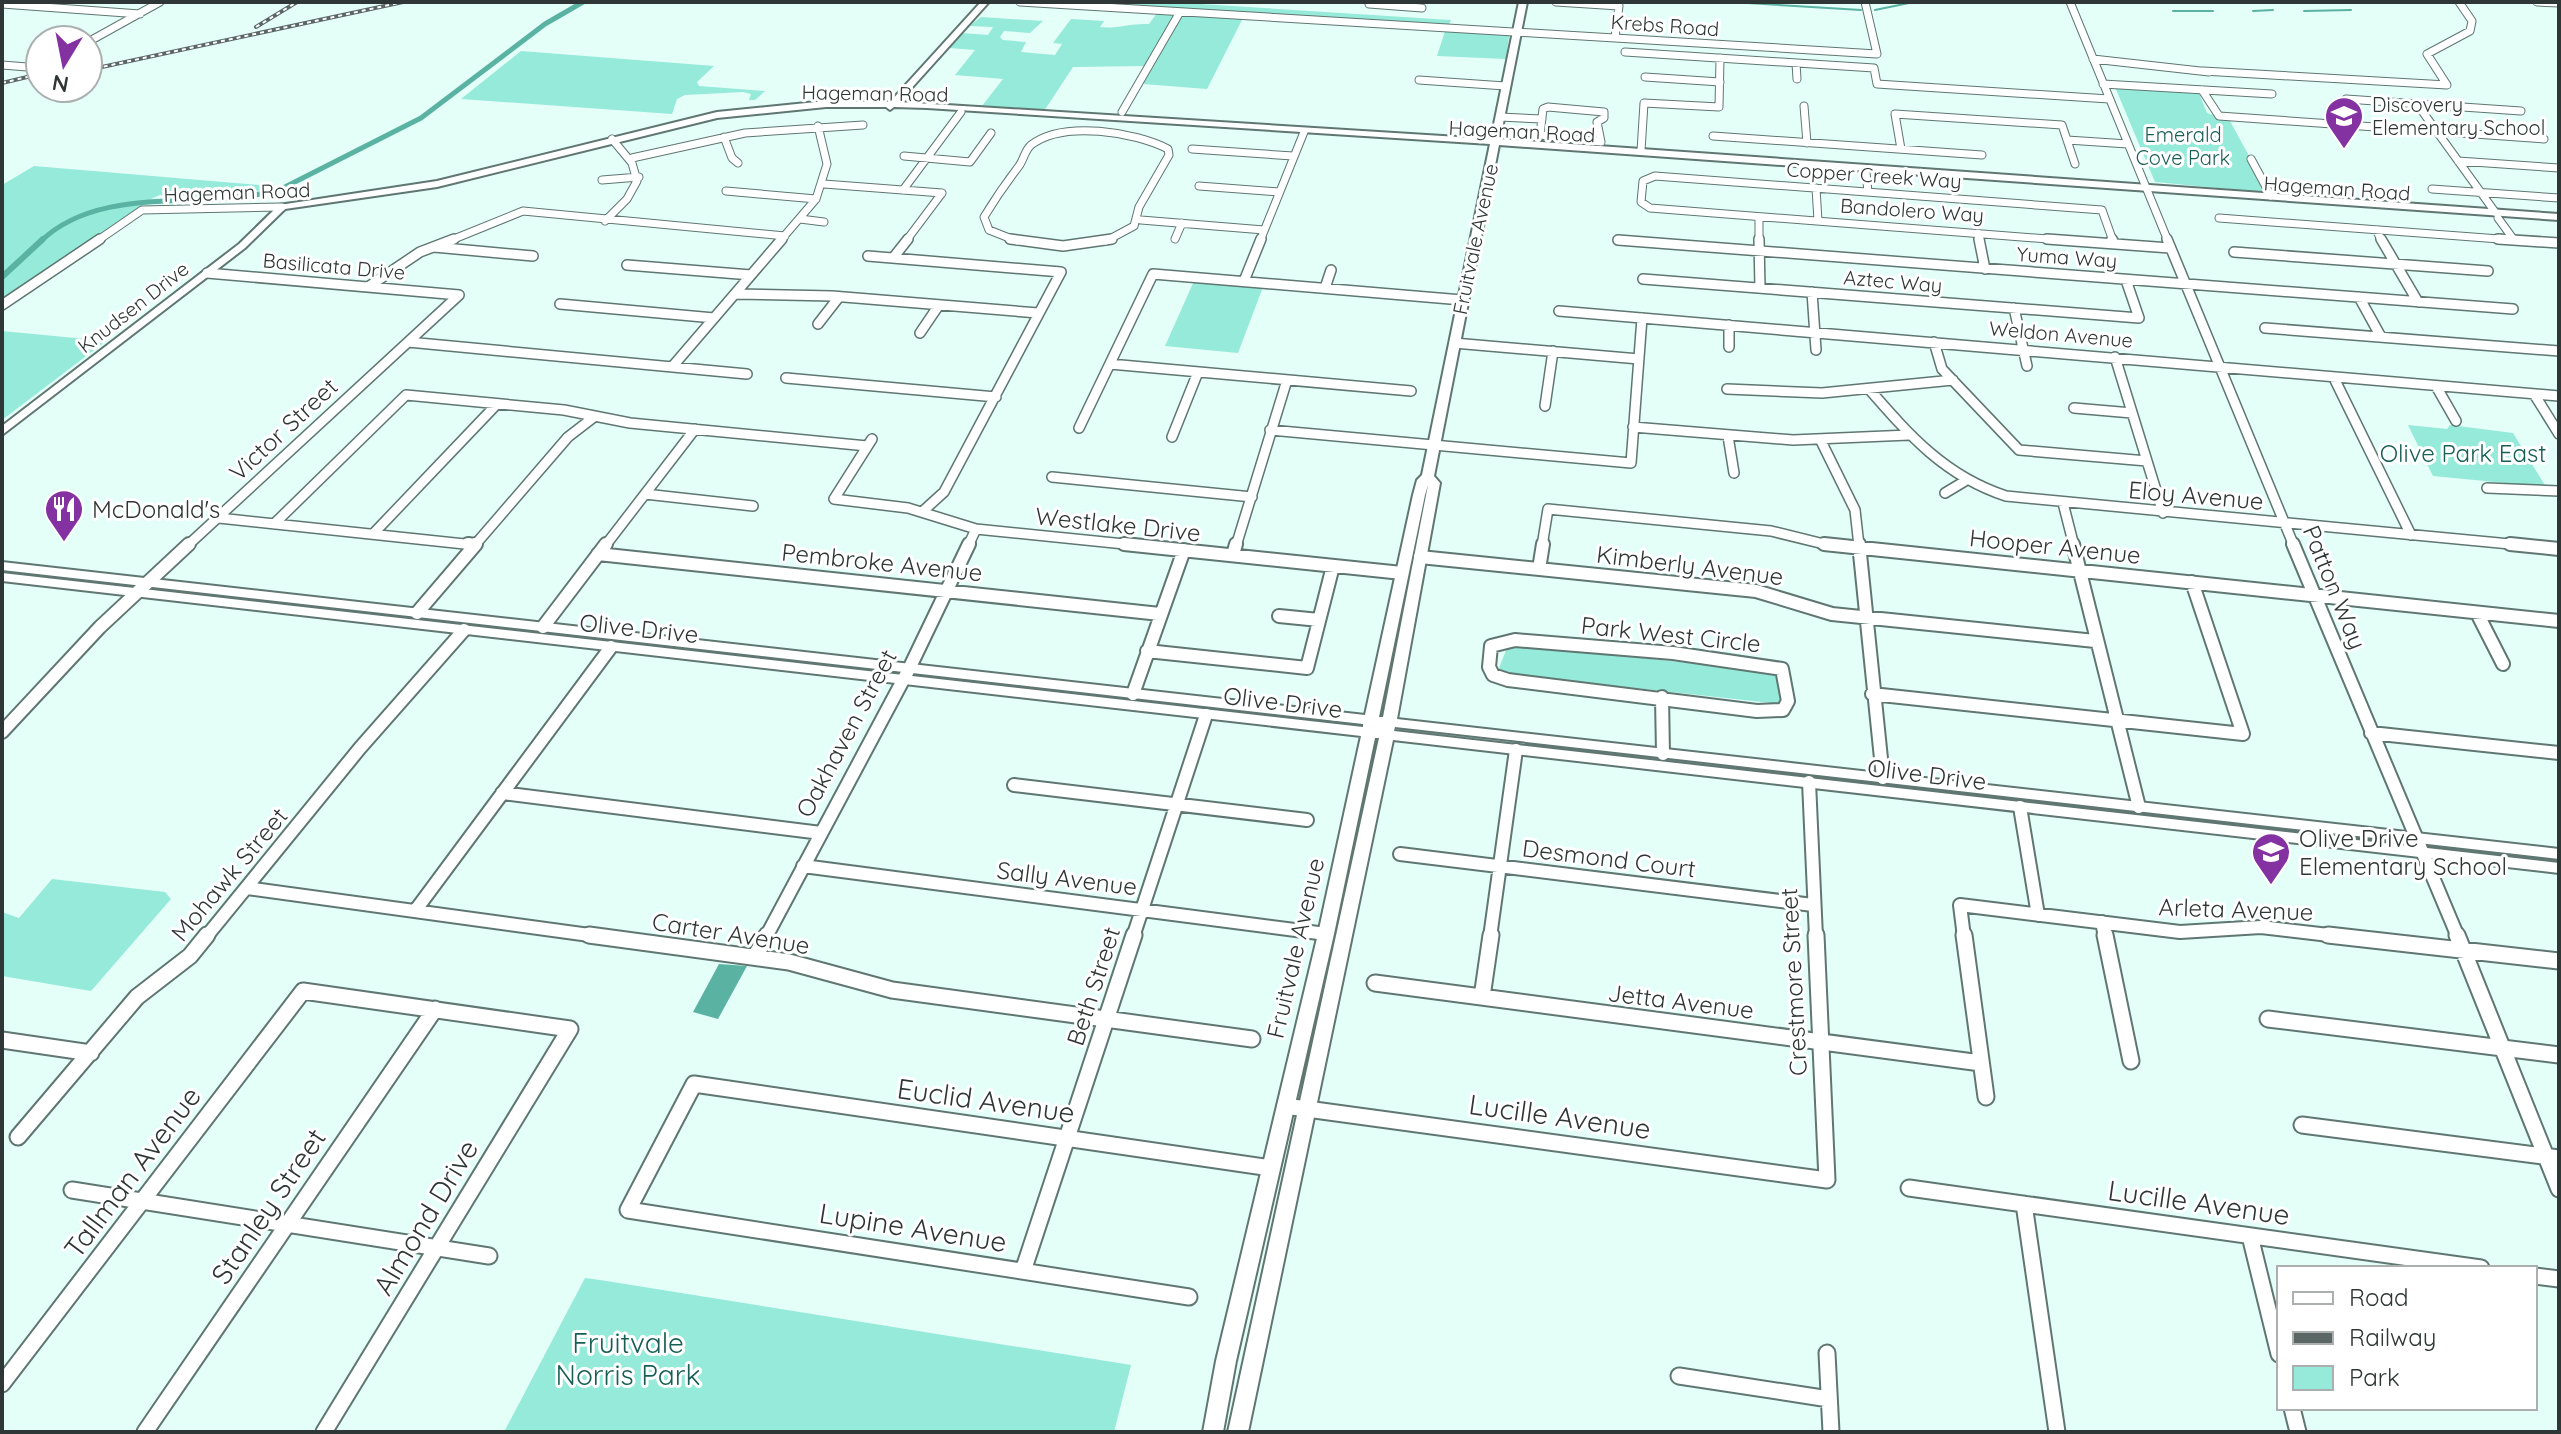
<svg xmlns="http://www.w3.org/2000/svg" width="2561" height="1434" font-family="Quicksand,sans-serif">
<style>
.green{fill:#96eada}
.water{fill:#5ab2a3}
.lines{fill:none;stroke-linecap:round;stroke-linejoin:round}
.stream{stroke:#5ab2a3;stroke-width:2}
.canal-far1{stroke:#5ab2a3;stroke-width:5}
.canal{stroke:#5ab2a3;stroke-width:6}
.minor-far3-casing{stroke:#5f7671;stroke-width:9}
.minor-far2-casing{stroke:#5f7671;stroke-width:12}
.minor-far1-casing{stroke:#5f7671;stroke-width:16}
.minor-casing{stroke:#5f7671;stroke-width:19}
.major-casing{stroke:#5f7671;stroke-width:4}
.minor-far3{stroke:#fff;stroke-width:7}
.minor-far2{stroke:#fff;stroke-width:9}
.minor-far1{stroke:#fff;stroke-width:12}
.minor{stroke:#fff;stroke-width:15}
.major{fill:#fff;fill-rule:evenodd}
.rail-casing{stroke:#5a6764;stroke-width:4}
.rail{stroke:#fff;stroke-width:2;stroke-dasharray:4;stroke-linecap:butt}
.labels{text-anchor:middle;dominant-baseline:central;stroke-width:6;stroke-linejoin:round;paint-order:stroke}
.far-street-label{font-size:20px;fill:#2e3735;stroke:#fff}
.far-poi-label{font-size:20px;fill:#2e3735;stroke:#fff;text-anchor:start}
.far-park-label{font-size:20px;fill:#175f55;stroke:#fff}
.street-label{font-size:24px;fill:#2e3735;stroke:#fff}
.park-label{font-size:24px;fill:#175f55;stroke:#fff}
.poi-label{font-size:24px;fill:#2e3735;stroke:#fff;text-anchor:start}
.near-street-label{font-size:28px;fill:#2e3735;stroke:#fff}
.near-park-label{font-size:28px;fill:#175f55;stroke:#fff}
</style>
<rect width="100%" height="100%" fill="#e4fef8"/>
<path class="green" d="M1055,2H1169L1451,20L1448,27Z
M1157,13L1176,14L1147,66L1073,67L1044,111L982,106L1003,79L955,75L975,50L949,48L962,33L988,35L993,27L969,26L981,17L1043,21L1030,33L1004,31L1000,37L1003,40L1026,42L1021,52L1055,55L1062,44L1053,43L1071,19L1104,21L1100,27C1116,29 1132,23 1149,24Z
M1183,15L1243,18L1207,89L1143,84Z
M1445,31L1509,36L1506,59L1437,56Z
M521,51L714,66L697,82L699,86L765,91L755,100H749L751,94L743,92L685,95L677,99L672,114L461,99Z
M2115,87L2199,93L2207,113L2230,121L2269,193L2155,182Z
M34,166L270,186C238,203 195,195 160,195L153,198L2,301V185Z
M1194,281L1263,287L1238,353L1165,346Z
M2,331L106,341L2,420Z
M2408,425L2447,429L2450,425L2513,433L2546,487L2433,476Z
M1509,643L1769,672L1777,675L1781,704L1507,674L1499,668Z
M52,879L165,892L171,899L91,991L2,976V912L19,918Z
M585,1278L600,1280L1131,1365L1114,1432H504Z"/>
<path class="water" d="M719,964L747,966L718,1019L693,1012Z"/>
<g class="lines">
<path class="stream" d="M1731,2L1861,10
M1875,10L1914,2
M2173,11H2213
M2253,11L2273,10
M2304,11L2351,10"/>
<path class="canal-far1" d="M41,241C103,182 207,212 281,189L421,118L545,24L583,2"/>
<path class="canal" d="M2,277L43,239"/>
<defs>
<path id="minor-far3" d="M1020,2L1877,54L1865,2
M1556,2L1619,6L1615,37
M2070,2L2168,241
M2537,2L2559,3
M2,4L140,14
M1369,4L1422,8
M88,42L160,2
M1625,52L1874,68L1877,84L2109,99
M2093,59L2209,72
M1796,63L1797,79
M2,65L40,68
M2203,71L2447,85L2427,54L2470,31L2472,21L2459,2
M1645,77L1720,82
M1419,80L1505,86
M2103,84L2272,94
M2202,90L2219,116L2544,139
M2346,99L2521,111
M2417,104L2495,212
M1804,106L1807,143
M1548,107L1604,112V118L1597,122L1601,142L1540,135L1543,109Z
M1122,112L1180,12
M1500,117L1542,119
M1713,136L1982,155
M724,137L732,158L738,163
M2067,140L2128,144
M1192,149L1293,156
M1901,149L1895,114L2062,125L2075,164
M1641,151L1644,103L1719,107L1720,58
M904,156L970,162L991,133
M632,158L745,133L863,125
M2251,159L2271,196
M2458,161L2559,168
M1866,172L1868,192
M602,180L639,177
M824,184L942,193
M1199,186L1279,192
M1816,188L1818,221
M2432,189L2559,198
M903,190L961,112
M726,191L816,199
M1759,217V241
M2219,218L2526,241
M2498,218L2514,240
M800,219L824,222
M1141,220L1264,230
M605,221L627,199L637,181L632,163L612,139
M2376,230L2382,241
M1978,233L1979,241
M1175,239L1182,223
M1618,240L1625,241
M97,241L142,210L282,207
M449,241L523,211L785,236
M780,241L816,199L827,164L818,126
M906,241L942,193
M1017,241L989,230L984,217C995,199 1006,183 1019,166C1024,159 1025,150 1031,145C1063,120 1135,132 1168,149L1169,155L1139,207L1134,226L1106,241
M1260,241L1304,132
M2073,241L1650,208L1641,202L1643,181L1655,176L2102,210L2113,241"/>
<path id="minor-far2" d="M1010,239L1063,246L1112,239
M1759,239L1760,288
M1979,239L1985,269
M2047,239L2170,248
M2112,239L2114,243
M2167,239L2294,546
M2381,239L2418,302
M2498,239L2559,243
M1618,240L2513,309
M434,247L533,256
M2234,252L2488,271
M868,256L1061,272L944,492L922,512
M893,258L908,239
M627,265L751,275
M207,273L459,295
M1643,279L2139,318L2126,280
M1244,281L1261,239
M368,287L420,252L454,239
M1325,288L1331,270
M1812,292L1816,350
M735,294L832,296L1038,313
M2359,297L2381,337
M560,304L714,318
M2,305L100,239
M2014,308L2027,366
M1559,311L2559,396
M818,324L839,297
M1729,325V347
M2265,328L2559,351
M920,333L939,305
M408,342L747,374
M1934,342L1942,369L2019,450L2147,461
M1454,343L1639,359
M2115,357L2163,513
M1110,364L1411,391
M672,367L782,239
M786,378L996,397
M2334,378L2411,535
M2436,386L2456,421
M1727,389L1822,393L1953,380
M1869,389C1910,436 1945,476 2006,496L2531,546
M2534,394L2559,434
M1545,406L1553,351
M2074,408L2132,413
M1633,427L1793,440L1909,435
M1079,428L1153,274L1462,300
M1270,430L1631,463L1642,318
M1728,436L1734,473
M1172,437L1198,372
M872,439L834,499L908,508L976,529L1144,546
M1821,441L1855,510L1859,546
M1052,477L1252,497
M2487,488L2559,491
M1945,493L1965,481
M645,494L753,506
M2063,503L2074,546
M219,518L474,545
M274,524L406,395L564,410L630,423L867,446
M373,534L497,404
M187,546L459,295
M474,546L568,437L594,417
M605,546L695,429
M968,546L976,529
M1236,546L1287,380
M1542,546L1548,509L1771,531L1832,546"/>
<path id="minor-far1" d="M468,544L474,545
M1124,544L1402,573
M1824,544L2559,621
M1859,544L1883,778
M2073,544L2139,807
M2293,544L2458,937
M2510,544L2559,549
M598,554L1160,614
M1233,555L1236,544
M1420,557L1756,591L1832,614L2095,641
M1539,569L1543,544
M417,613L476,544
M2477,613L2503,664
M1279,616L1319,620
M543,627L606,544
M1515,640L1673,653L1782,669L1788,701L1783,710L1757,711L1508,680L1493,675L1489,667L1491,646Z
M1147,651L1307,668L1333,566
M1133,694L1184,550
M1872,694L2243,734L2192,582
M1662,697L1663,754
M2,732L100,627L189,544
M2371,733L2559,753
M1809,782L1816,937
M1014,785L1307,820
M502,793L821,833
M2020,807L2038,915
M1400,854L1813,905
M803,866L1326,934
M247,888L604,937
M415,911L611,647
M2102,922L2105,937
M206,937L360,748L464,630
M766,937L909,669L969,544
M1133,937L1206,715
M1490,937L1516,750
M1964,937L1960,905L2180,932L2261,927L2346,937"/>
<path id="minor" d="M589,935L789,962L892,990L1252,1039
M1964,935L1986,1097
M2105,935L2131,1061
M2328,935L2559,961
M2457,935L2559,1189
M755,957L767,935
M1375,983L1981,1063
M1482,997L1491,935
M2268,1019L2559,1055
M2,1040L91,1053
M1285,1106L1827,1180L1816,935
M2302,1125L2559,1158
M18,1137L137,997L190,956L207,935
M1909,1188L2481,1268
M72,1190L489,1256
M2024,1204L2057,1432
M2250,1236L2279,1354
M1023,1271L1134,935
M2535,1276L2559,1279
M1189,1297L628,1210L694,1084L1271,1168
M1827,1353L1831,1432
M1679,1376L1829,1399
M2,1384L303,991L570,1029L324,1432
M2292,1408L2298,1432
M145,1432L435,1009"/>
<path id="major" d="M981,2H989L899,102L1491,139L1519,2H1527L1500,139L2559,214V220L1499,145L1434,476L1440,483L1397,719L2559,849V859L1395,727L1394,731L2559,863V873L1393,740L1248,1432H1228L1379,738H1375L1334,934L1236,1361L1223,1432H1203L1216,1361L1318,934L1361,736L2,581V573L1363,727V724L2,570V562L1365,715L1413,495L1417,480L1422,475L1490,144L927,108L894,107L890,110L886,107H826L717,118L437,187L285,209L245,248L2,435V426L239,244L279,205L437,181L717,112L826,101L890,102ZM1428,485L1383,717H1379L1425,495Z"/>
</defs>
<use href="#minor-far3" class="minor-far3-casing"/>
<use href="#minor-far2" class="minor-far2-casing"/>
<use href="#minor-far1" class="minor-far1-casing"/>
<use href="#minor" class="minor-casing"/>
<use href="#major" class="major-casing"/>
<use href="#minor-far3" class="minor-far3"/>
<use href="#minor-far2" class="minor-far2"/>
<use href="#minor-far1" class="minor-far1"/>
<use href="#minor" class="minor"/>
<use href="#major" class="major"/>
<defs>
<path id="rail" d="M256,27L297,2
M88,70L403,2
M2,83L40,74"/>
</defs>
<use href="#rail" class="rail-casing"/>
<use href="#rail" class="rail"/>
</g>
<defs>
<symbol id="school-pin" viewBox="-11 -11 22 30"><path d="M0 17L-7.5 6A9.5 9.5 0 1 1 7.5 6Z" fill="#8432a2" stroke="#fff"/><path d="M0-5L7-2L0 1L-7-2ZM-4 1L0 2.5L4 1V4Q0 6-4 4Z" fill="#fff"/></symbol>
<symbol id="restaurant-pin" viewBox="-11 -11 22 30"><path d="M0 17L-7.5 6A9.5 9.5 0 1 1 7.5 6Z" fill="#8432a2" stroke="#fff"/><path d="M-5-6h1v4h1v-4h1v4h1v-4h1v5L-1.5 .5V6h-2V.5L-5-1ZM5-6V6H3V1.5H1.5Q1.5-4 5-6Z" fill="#fff"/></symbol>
</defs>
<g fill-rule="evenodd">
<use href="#school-pin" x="2322" y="94" width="44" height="60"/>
<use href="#restaurant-pin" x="42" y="487" width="44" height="60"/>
<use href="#school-pin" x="2249" y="830" width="44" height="60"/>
</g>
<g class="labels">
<g class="far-street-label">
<text transform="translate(1665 25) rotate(4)">Krebs Road</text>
<text transform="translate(875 93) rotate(1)">Hageman Road</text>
<text transform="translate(1522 131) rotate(3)">Hageman Road</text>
<text transform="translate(1874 175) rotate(4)">Copper Creek Way</text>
<text transform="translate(2337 188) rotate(4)">Hageman Road</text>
<text transform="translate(237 192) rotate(-2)">Hageman Road</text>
<text transform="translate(1912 210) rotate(4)">Bandolero Way</text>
<text transform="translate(1475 239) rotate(-78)">Fruitvale Avenue</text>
<text transform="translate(2067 257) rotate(4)">Yuma Way</text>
<text transform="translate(334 266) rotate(5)">Basilicata Drive</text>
<text transform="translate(1893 281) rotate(5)">Aztec Way</text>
<text transform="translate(133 307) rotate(-38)">Knudsen Drive</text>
<text transform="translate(2061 334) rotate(5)">Weldon Avenue</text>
</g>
<g class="far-poi-label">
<text x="2372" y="104">Discovery<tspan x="2372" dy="23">Elementary School</tspan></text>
</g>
<g class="far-park-label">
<text x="2183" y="134">Emerald<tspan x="2183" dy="23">Cove Park</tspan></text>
</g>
<g class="street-label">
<text transform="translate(283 429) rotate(-43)">Victor Street</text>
<text transform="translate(2196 495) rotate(5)">Eloy Avenue</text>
<text transform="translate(1118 524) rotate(6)">Westlake Drive</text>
<text transform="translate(2055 546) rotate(6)">Hooper Avenue</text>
<text transform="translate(882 562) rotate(6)">Pembroke Avenue</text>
<text transform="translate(1690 565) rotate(7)">Kimberly Avenue</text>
<text transform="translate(2335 587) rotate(68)">Patton Way</text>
<text transform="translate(639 628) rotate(6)">Olive Drive</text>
<text transform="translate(1671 634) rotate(6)">Park West Circle</text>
<text transform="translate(1283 702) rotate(7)">Olive Drive</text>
<text transform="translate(846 733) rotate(-62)">Oakhaven Street</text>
<text transform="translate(1927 774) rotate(7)">Olive Drive</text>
<text transform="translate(1609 858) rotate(7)">Desmond Court</text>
<text transform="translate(229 874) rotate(-50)">Mohawk Street</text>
<text transform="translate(1067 878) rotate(7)">Sally Avenue</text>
<text transform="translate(2236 909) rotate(2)">Arleta Avenue</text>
<text transform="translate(731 933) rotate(9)">Carter Avenue</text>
<text transform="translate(1295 948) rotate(-77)">Fruitvale Avenue</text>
<text transform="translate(1793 982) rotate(-93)">Crestmore Street</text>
<text transform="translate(1093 986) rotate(-72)">Beth Street</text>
<text transform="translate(1681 1001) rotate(7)">Jetta Avenue</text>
</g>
<g class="park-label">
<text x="2463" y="453">Olive Park East</text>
</g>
<g class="poi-label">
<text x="92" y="509">McDonald's</text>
<text x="2299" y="838">Olive Drive<tspan x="2299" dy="28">Elementary School</tspan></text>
</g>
<g class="near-street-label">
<text transform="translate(986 1100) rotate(8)">Euclid Avenue</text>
<text transform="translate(1560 1116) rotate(8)">Lucille Avenue</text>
<text transform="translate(132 1172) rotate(-53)">Tallman Avenue</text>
<text transform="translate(2199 1202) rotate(8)">Lucille Avenue</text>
<text transform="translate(268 1206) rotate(-56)">Stanley Street</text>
<text transform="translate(425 1217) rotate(-59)">Almond Drive</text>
<text transform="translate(913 1227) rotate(9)">Lupine Avenue</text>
</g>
<g class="near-park-label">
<text x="628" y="1342">Fruitvale<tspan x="628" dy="32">Norris Park</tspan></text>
</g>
</g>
<rect width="2561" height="1434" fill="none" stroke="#2e3735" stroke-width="8"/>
<rect x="2277" y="1266" width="260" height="144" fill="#ffffff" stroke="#abafae" stroke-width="2"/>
<rect x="2293" y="1292" width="40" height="12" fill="#ffffff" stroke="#abafae" stroke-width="2"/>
<text x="2349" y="1306" font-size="24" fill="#2e3735">Road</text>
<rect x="2293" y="1332" width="40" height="12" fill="#5a6764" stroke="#abafae" stroke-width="2"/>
<text x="2349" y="1346" font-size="24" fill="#2e3735">Railway</text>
<rect x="2293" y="1366" width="40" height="24" fill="#96eada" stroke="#abafae" stroke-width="2"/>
<text x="2349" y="1386" font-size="24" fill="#2e3735">Park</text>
<g transform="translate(64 64) rotate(190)"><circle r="38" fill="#ffffff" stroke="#abafae" stroke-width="2"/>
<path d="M0-6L14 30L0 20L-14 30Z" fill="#8432a2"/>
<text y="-12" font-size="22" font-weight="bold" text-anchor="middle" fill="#2e3735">N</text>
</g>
</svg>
